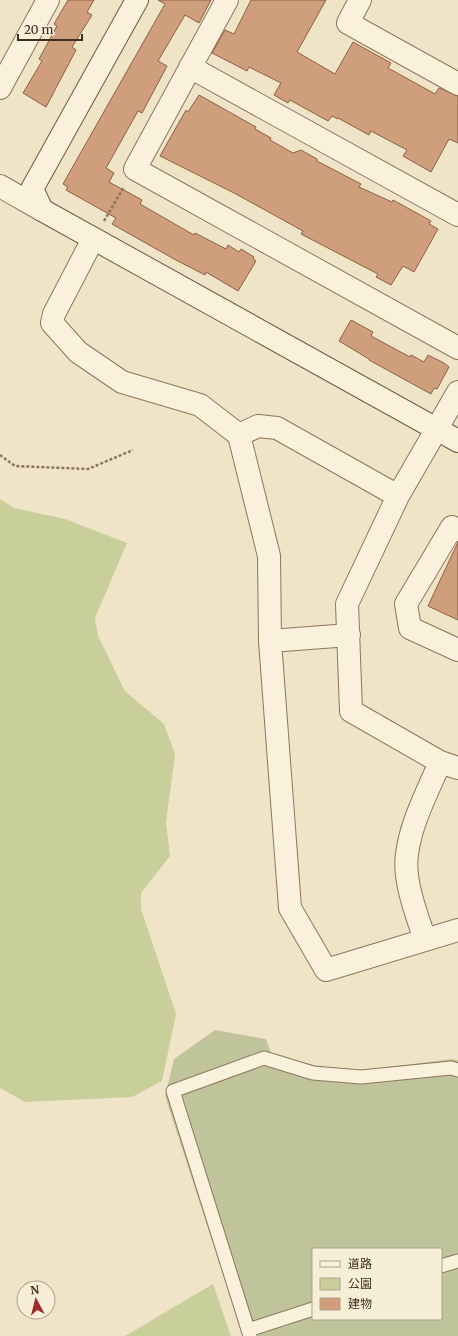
<svg xmlns="http://www.w3.org/2000/svg" width="458" height="1336" font-family="Merriweather,'Noto Sans JP',serif">
<style>
.green{fill:#c9cf9b}
.cemetery{fill:#bfc49a;fill-rule:evenodd}
.building{fill:#cf9f7d;stroke:#8d5f41}
.lines{fill:none;stroke-linecap:round;stroke-linejoin:round}
.lane-casing{stroke:#8d765c;stroke-width:15}
.street-casing{stroke:#8d765c;stroke-width:24}
.secondary-casing{stroke:#6f573f;stroke-width:24}
.path{stroke:#8d765c;stroke-width:2.5;stroke-dasharray:3 2;stroke-linecap:butt}
.lane{stroke:#faf1dc;stroke-width:13}
.street{stroke:#faf1dc;stroke-width:22}
.secondary{stroke:#faf1dc;stroke-width:22}
</style>
<rect width="100%" height="100%" fill="#f0e4c8"/>
<path class="green" d="M0,499L14,508L65,519L127,543L95,618L98,636L125,691L164,724L175,754L166,823L170,856L141,893V909L176,1014L162,1081L132,1097L25,1102L0,1088Z
M213,1284L231,1336H125Z"/>
<path class="cemetery" d="M215,1030L266,1039L271,1053L313,1065L356,1071L452,1059L458,1060V1336H243L165,1096L174,1059ZM313,1249H441V1319H313Z"/>
<path class="building" d="M68,0H94L87,12L92,15L72,47L76,50L46,107L23,93L42,61L39,59L57,26L54,24Z
M158,0H211L199,23L185,15L158,61L167,66L142,113L138,111L106,168L114,173L109,182L142,200L140,204L194,235L195,233L226,249L228,245L239,252L241,249L254,257L253,259L256,261L238,291L206,272L205,275L174,259L112,224L116,218L66,190L68,187L63,184L165,4Z
M251,0H326L297,52L335,74L353,42L391,63L388,68L435,94L439,88L458,96V143L449,139L431,172L403,156L407,150L371,131L369,135L338,118V119L332,116L328,121L290,100L288,103L274,95L281,83L249,67L247,71L212,53L225,30L234,34Z
M199,95L256,127L255,129L271,138L270,140L293,153L301,150L317,159V161L361,184L359,187L392,202L393,200L431,221L429,224L438,229L414,272L403,266L391,285L376,277L378,274L301,234L303,231L236,194L160,156L186,110L188,112Z
M351,320L373,332L371,336L410,357L411,355L424,362L428,355L444,363L449,367L437,389L434,388L431,394L369,360V359L339,341Z
M458,542V620L428,606Z"/>
<g class="lines">
<defs>
<path id="lane" d="M441,1266L458,1261
M248,1330L313,1309
M250,1336L173,1091L264,1058L313,1073L361,1077L451,1068L458,1070"/>
<path id="street" d="M227,0L135,169L458,348
M360,0L348,23L458,84
M190,67L458,215
M0,88L48,0
M0,186L42,210
M93,239L54,314L52,323L78,352L122,382L200,405L239,435L269,556L270,641L290,908L326,970L458,930
M458,392L398,496L347,604L351,711L440,762L458,768
M239,435L258,426L277,428L398,496
M458,530L452,527L406,604L410,628L458,650
M270,641L349,635
M425,940C417,915 403,881 407,854C411,822 428,791 440,762"/>
<path id="secondary" d="M137,0L32,189L42,210L458,441"/>
</defs>
<use href="#lane" class="lane-casing"/>
<use href="#street" class="street-casing"/>
<use href="#secondary" class="secondary-casing"/>
<path class="path" d="M104,221L124,187
M0,455L15,466L88,469L133,450"/>
<use href="#lane" class="lane"/>
<use href="#street" class="street"/>
<use href="#secondary" class="secondary"/>
</g>
<rect x="312" y="1248" width="130" height="72" fill="#f7eed8" stroke="#ada18e"/>
<rect x="320" y="1261" width="20" height="6" fill="#faf1dc" stroke="#ada18e"/>
<text x="348" y="1268" font-size="12" fill="#3d2e20">道路</text>
<rect x="320" y="1278" width="20" height="12" fill="#c9cf9b" stroke="#ada18e"/>
<text x="348" y="1288" font-size="12" fill="#3d2e20">公園</text>
<rect x="320" y="1298" width="20" height="12" fill="#cf9f7d" stroke="#ada18e"/>
<text x="348" y="1308" font-size="12" fill="#3d2e20">建物</text>
<g transform="translate(36 1300) rotate(353)"><circle r="19" fill="#f7eed8" stroke="#ada18e"/>
<path d="M0-3L7 15L0 10L-7 15Z" fill="#9e2a2b"/>
<text y="-6" font-size="11" font-weight="bold" text-anchor="middle" fill="#3d2e20">N</text>
</g>
<path d="M18 34v6h64v-6" fill="none" stroke="#3d2e20" stroke-width="2"/>
<text x="24" y="34" font-size="12" fill="#3d2e20" stroke="#f7eed8" stroke-width="3" paint-order="stroke">20 m</text>
</svg>
